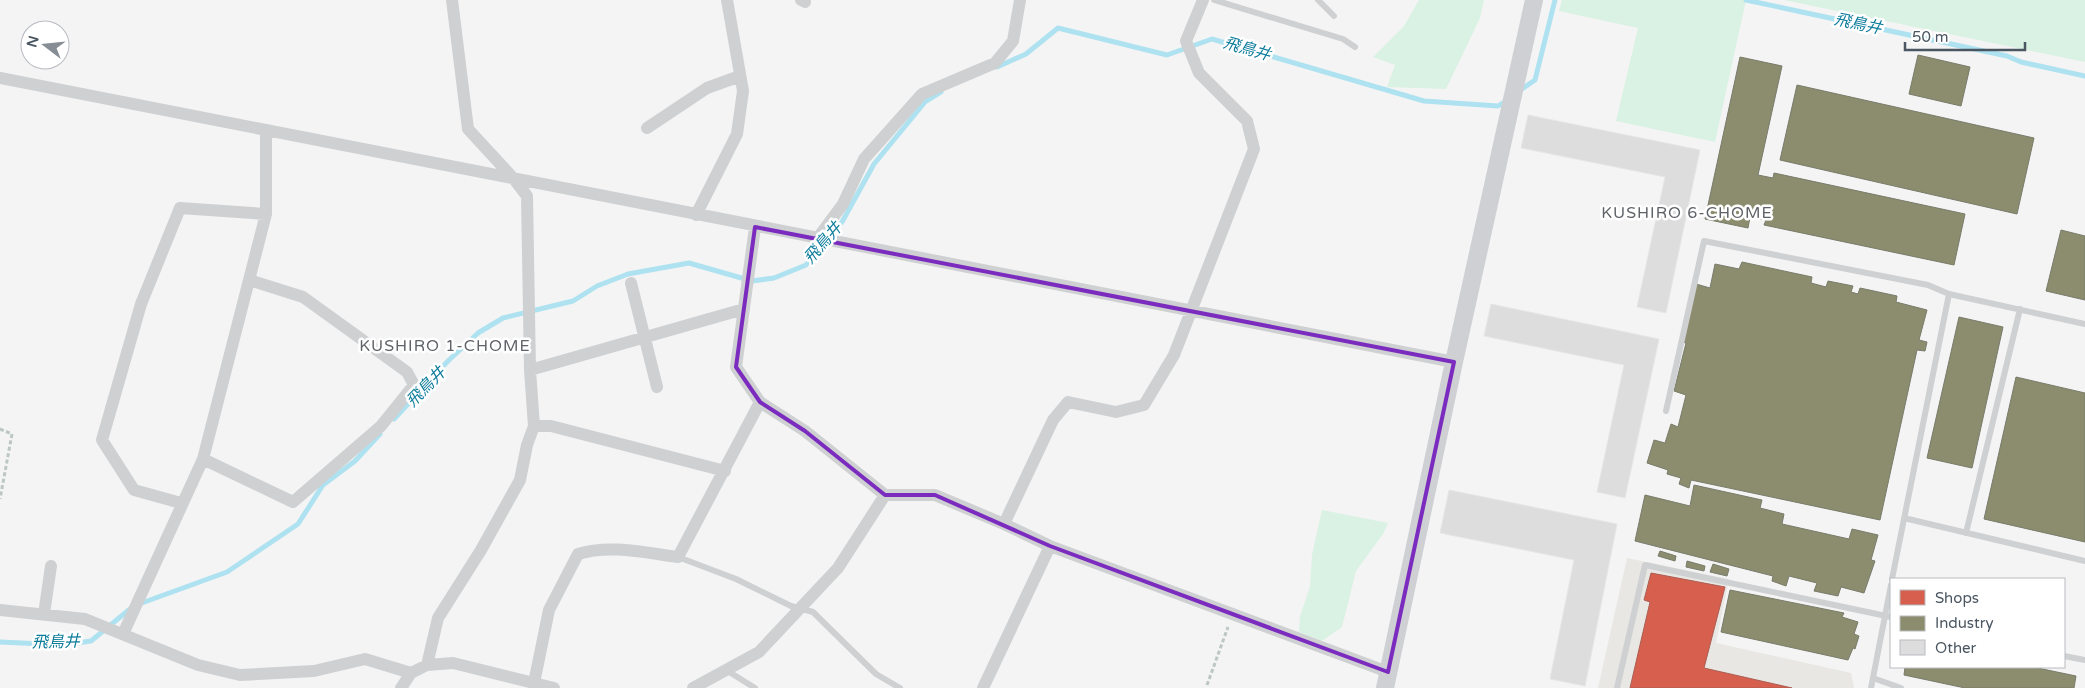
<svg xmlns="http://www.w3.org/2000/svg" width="2085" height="688" font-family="'Varela Round','Noto Sans JP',sans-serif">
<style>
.commercial{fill:#e8e7e3}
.green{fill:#d9f2e3}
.shops{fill:#d6604d;stroke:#ac5d53}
.industry{fill:#8c8c6e;stroke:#787c6a}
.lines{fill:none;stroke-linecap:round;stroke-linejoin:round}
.stream{stroke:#aee2f0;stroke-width:5}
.building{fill:#ddddde;stroke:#e5e6e7}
.path{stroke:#bcc7c4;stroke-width:3;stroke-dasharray:4 2.5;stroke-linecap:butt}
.lane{stroke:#ced0d2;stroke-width:6}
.street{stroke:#ced0d2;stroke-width:12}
.secondary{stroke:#ced0d4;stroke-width:18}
.marked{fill:none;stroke:#7b2cbf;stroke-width:4;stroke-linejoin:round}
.labels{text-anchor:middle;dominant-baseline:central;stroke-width:5;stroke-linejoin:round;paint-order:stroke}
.water-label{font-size:16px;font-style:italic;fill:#0c7c9b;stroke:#fff}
.neighbourhood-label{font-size:16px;letter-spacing:1px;fill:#5f6368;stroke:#fff}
</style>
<rect width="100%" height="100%" fill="#f4f4f4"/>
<path class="commercial" d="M1627,558L1729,579L1716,643L1851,673L1854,688H1598Z"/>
<path class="green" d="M1419,0H1484L1480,18L1446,89L1387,87L1395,65L1373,57L1404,26Z
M1562,0H1746L1715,142L1616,121L1638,28L1559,11Z
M1784,0H2085V62Z
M1322,510L1388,523L1383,534L1356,571L1342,627L1322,641L1299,632L1300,616L1310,587L1312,555Z"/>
<path class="shops" d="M1651,573L1725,587L1704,668L1792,688H1630L1650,602L1644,600Z"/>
<path class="industry" d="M1918,55L1970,67L1961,106L1909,94Z
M1740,57L1782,66L1758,175L1773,178L1774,173L1965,214L1954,265L1764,225L1766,220L1750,217L1748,228L1705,219Z
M1797,85L2034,138L2017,214L1780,160Z
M2061,230L2085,236V300L2046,291Z
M1742,262L1812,277L1811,283L1826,287L1828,281L1853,286L1851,292L1858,294L1860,288L1897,296L1896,302L1927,310L1919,340L1927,342L1925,351L1917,350L1880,520L1691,480L1689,488L1679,484L1681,478L1667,474L1668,470L1647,463L1654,440L1665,443L1671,424L1678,427L1686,395L1674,391L1686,343L1682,342L1696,284L1710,288L1715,264L1739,269Z
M1959,317L2003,327L1972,468L1927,458Z
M2016,377L2085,393V542L1984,519Z
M1694,485L1762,500L1760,508L1784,514L1782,524L1849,539L1852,529L1878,535L1871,560L1875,561L1864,593L1841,587L1838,596L1814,591L1817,583L1789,576L1786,586L1772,581L1773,576L1635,541L1645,495L1690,506Z
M1660,551L1676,556L1675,561L1658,556Z
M1687,561L1705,566L1704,571L1686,567Z
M1713,564L1729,569L1727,576L1710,572Z
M1730,590L1844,613L1842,617L1858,622L1854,634L1859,636L1855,649L1853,648L1848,660L1721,632Z
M1905,667H2033L2076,676L2074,688H1965L1904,675Z"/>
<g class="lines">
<path class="stream" d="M1746,0L2007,56L2021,62L2085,76
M997,67L1026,54L1058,28L1167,55L1212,39L1424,101L1498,106L1506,101
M1519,91L1535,80L1555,0
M394,419L448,361L478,333L503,318L573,301L597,286L628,274L689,263L752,281L774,278L806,265L842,222L874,164L925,102L941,92
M139,604L227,572L298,524L323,485L355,461L380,434
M0,642L64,645L91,641L130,609"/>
</g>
<path class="building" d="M1528,115L1700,150L1666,313L1637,307L1665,177L1521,148Z
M1491,304L1659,339L1625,498L1597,492L1624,365L1484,336Z
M1449,490L1617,524L1585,686L1550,679L1574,560L1440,533Z"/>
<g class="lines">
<path class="path" d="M0,429L12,434L0,499
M1207,685L1228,627"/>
<path class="lane" d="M1214,0L1343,39L1355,47
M1318,0L1334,16
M1666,411L1704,241L1928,285L1949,294L2085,324
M1904,518L2085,561
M1966,533L2020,309
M678,557L736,579L791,606L813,612L876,674L900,688
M1892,579L1949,294
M2064,656L2085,660
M726,670L755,688
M1873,678L1901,688
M1617,688L1645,565L1891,617
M1871,688L1891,585"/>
<path class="street" d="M801,0L805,2
M1203,0L1186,41L1199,73L1247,121L1254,149L1174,355L1144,405L1116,412L1068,402L1053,420L1004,524L1050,546L1388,672
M0,78L1454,362
M647,128L707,88L740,76
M696,215L737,134L743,91L727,0
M755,227L736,367L760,402L805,431L885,495
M817,239L843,204L864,159L922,94L995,63L1013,41L1020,0
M631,283L657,387
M530,370L744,309
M534,426H551L725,471
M203,459L293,502L381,426L414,385L407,372L303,297L249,280
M181,503L134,490L102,440L141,304L180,208L266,214
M0,610L85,619L198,665L240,675L314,671L365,659L411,673
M44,614L51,566
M123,634L203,459L266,214V131
M427,665L453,663L554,688
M534,683L549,610L578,554C610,544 646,553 678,557L760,402
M401,688L411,673L427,665L438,618L481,550L520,480L527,445L534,426L530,370L527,196L514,179L468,129L452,0
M693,688L759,652L838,568L885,495H935L1004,524
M983,688L1050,546"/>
<path class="secondary" d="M1385,688L1454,362L1534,0"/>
</g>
<path class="marked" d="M755,227L1454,362L1388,672L1050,546L935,495H885L805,431L760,402L736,367Z"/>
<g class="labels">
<g class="water-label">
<text transform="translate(1858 24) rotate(12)">飛鳥井</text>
<text transform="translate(1247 49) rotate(16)">飛鳥井</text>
<text transform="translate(823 243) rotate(-49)">飛鳥井</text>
<text transform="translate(426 387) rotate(-46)">飛鳥井</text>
<text transform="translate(56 642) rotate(-1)">飛鳥井</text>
</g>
<g class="neighbourhood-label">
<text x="1687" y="213">KUSHIRO 6-CHOME</text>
<text x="445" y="346">KUSHIRO 1-CHOME</text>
</g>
</g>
<rect x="1890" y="578" width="175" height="90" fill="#ffffff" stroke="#b7bbc0"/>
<rect x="1900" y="590" width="25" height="15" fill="#d6604d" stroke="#b7bbc0"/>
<text x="1935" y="603" font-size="15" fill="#4a5661">Shops</text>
<rect x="1900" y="616" width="25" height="15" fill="#8c8c6e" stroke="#b7bbc0"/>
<text x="1935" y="628" font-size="15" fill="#4a5661">Industry</text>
<rect x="1900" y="640" width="25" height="15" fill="#ddddde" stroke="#b7bbc0"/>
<text x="1935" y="653" font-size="15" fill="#4a5661">Other</text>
<g transform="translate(45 45) rotate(286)"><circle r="24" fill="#ffffff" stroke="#b7bbc0"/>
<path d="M0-4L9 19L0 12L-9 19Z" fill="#868d94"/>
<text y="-8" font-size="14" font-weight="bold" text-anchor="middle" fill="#4a5661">N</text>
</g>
<path d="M1905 42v8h120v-8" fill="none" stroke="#4a5661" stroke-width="2.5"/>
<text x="1912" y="42" font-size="15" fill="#4a5661" stroke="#ffffff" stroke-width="4" paint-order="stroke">50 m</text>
</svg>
